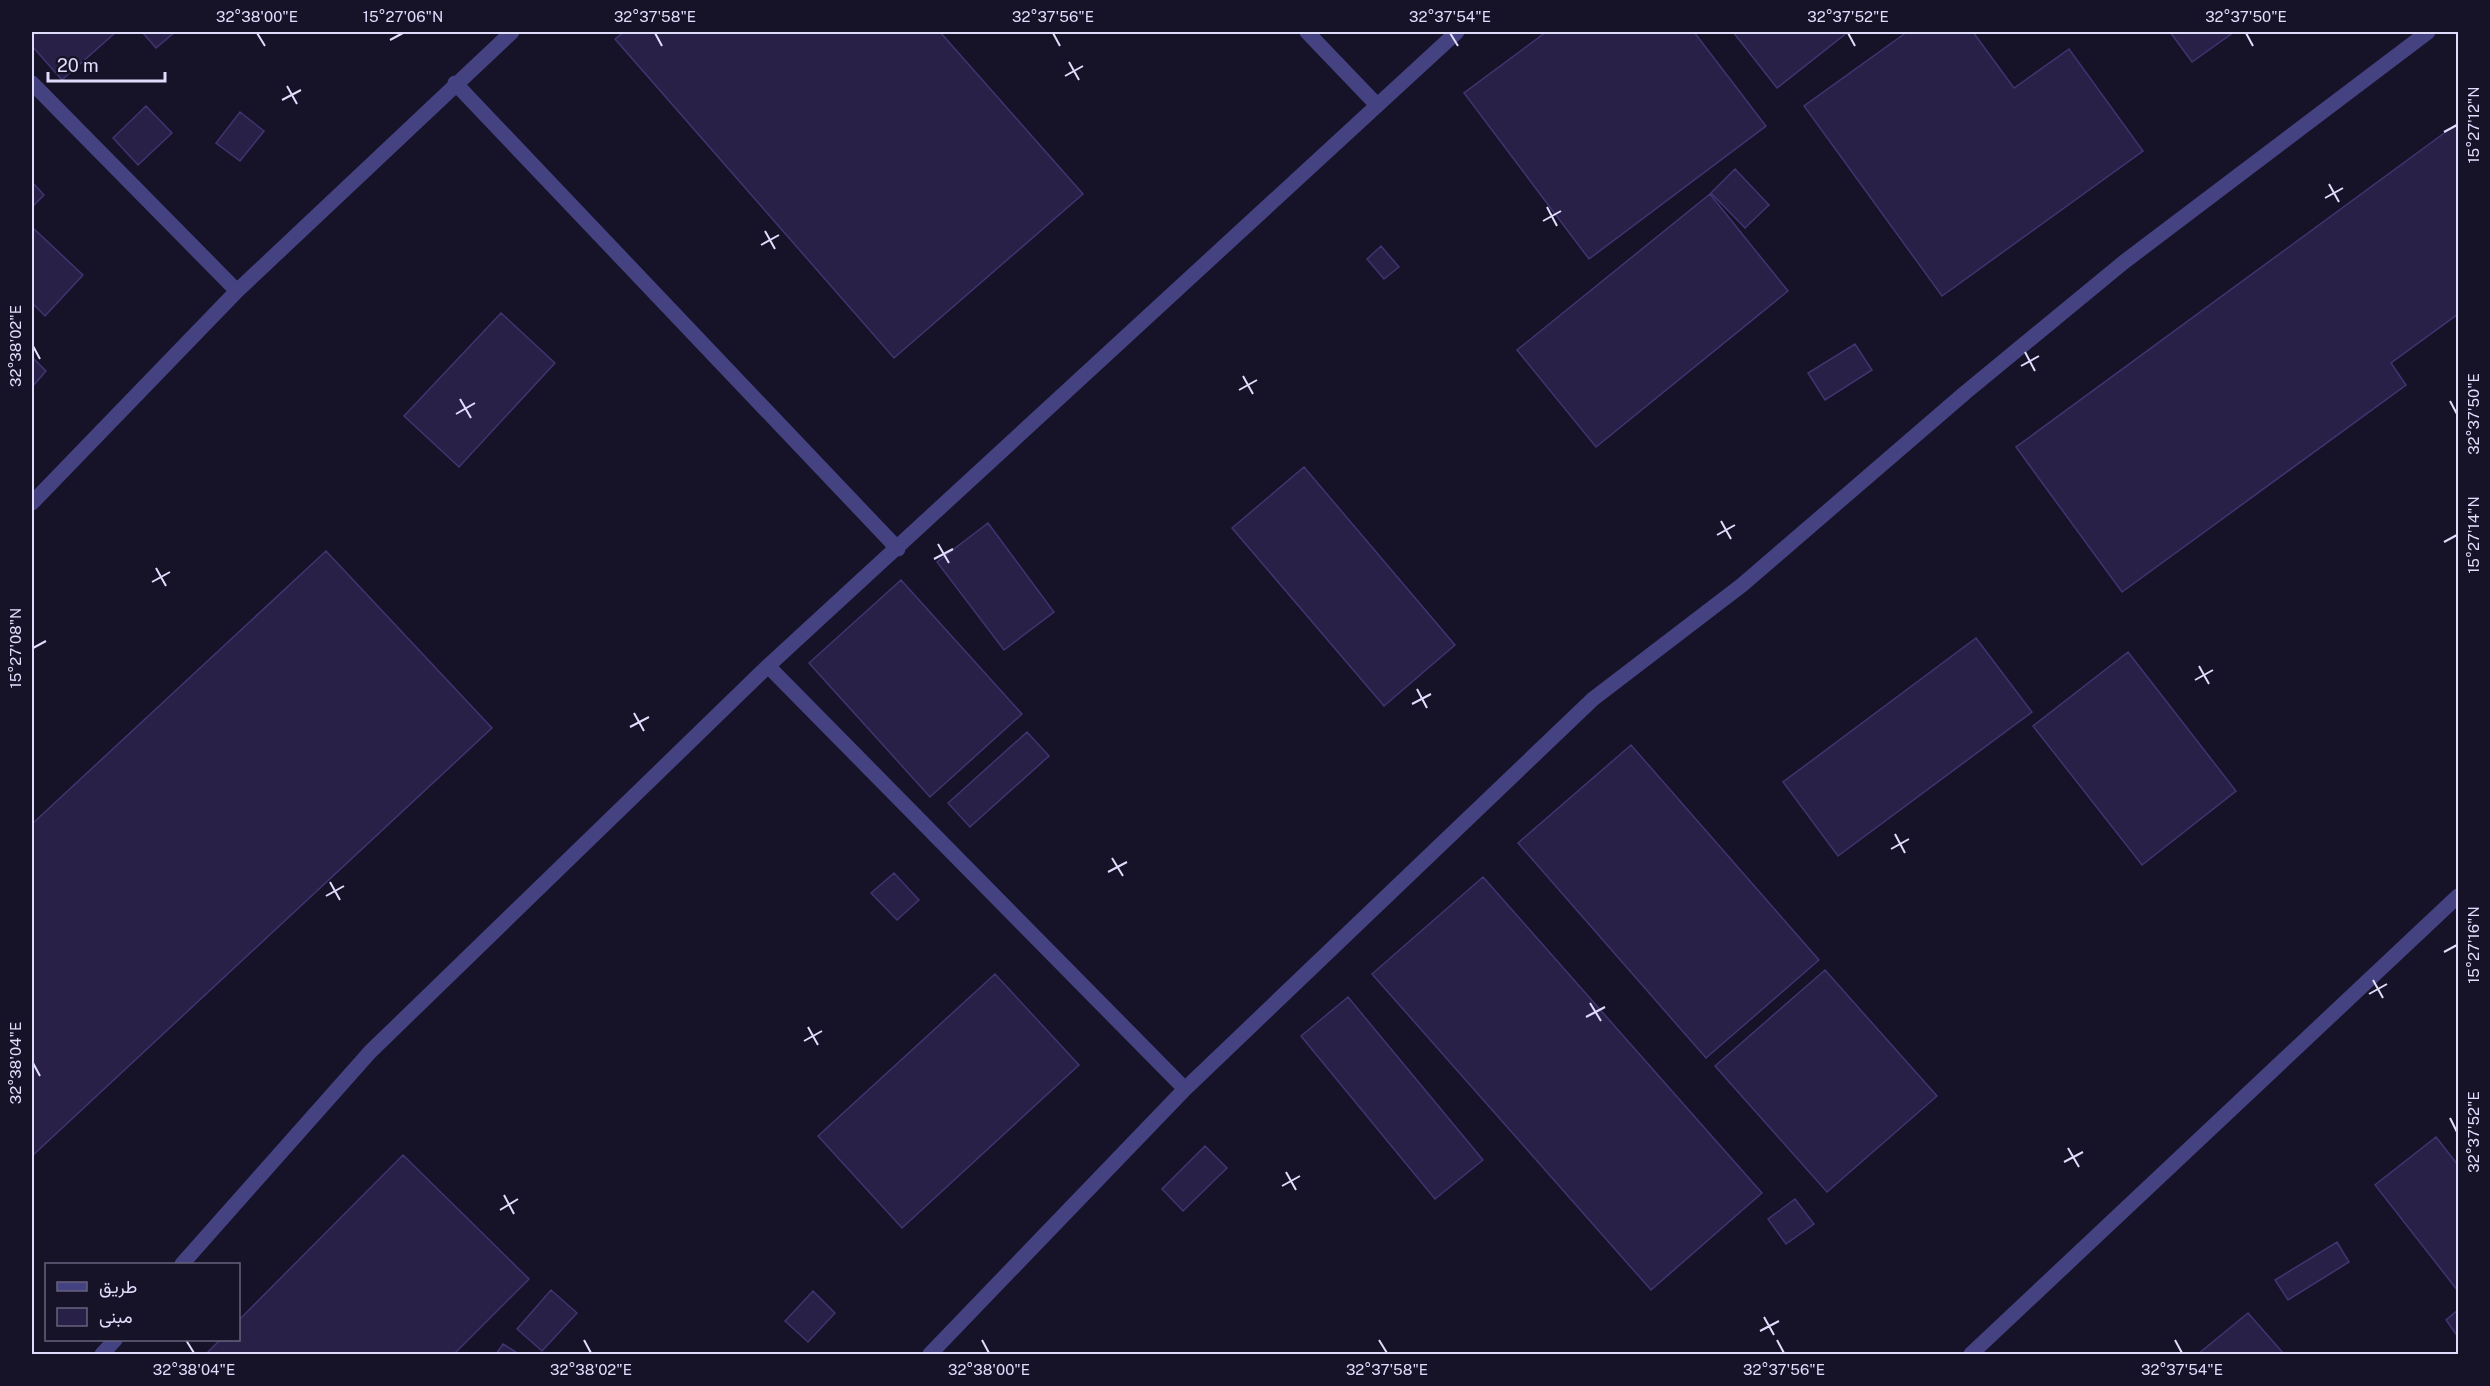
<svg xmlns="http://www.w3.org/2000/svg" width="2490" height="1386" font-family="'Public Sans',Vazirmatn,sans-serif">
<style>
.building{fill:#292047;stroke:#413471;stroke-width:1.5}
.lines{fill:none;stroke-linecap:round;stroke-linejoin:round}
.lane{stroke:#454282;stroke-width:15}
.street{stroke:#454282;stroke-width:15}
.ticks{fill:none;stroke:#e0dcfc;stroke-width:2}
.neatline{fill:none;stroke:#e0dcfc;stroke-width:2}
.ticks-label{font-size:15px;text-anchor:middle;fill:#e0dcfc}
</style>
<rect width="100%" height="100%" fill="#161228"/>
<path class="building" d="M32,32H116L62,80L32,46Z
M142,32H175L156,48Z
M624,32H940L1083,194L894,358L615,39Z
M1546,32H1694L1766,126L1589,259L1464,93Z
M1733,32H1848L1777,88Z
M1907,32H1973L2014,88L2069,49L2143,151L1942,296L1804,106Z
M2170,32H2234L2192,62Z
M146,106L172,133L138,165L113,138Z
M240,112L264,131L240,161L216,143Z
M2458,123V314L2391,363L2406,385L2122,592L2016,447Z
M1735,169L1769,205L1745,228L1711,193Z
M32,182L44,195L32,207Z
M1710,194L1788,291L1596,447L1517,350Z
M32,227L83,275L45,316L32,303Z
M1381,246L1399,267L1384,279L1367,259Z
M501,313L555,363L459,467L404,416Z
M1855,344L1872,370L1825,400L1808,373Z
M32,357L46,371L32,387Z
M1304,467L1455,645L1384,706L1232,528Z
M988,523L1054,612L1004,650L937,562Z
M326,551L492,728L32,1156V824Z
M901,580L1022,714L930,797L809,663Z
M1976,638L2032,712L1838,856L1783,782Z
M2128,652L2236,791L2142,865L2033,726Z
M1027,732L1049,756L970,827L948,803Z
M1631,745L1819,960L1706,1058L1518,843Z
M894,873L919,900L897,920L871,893Z
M1483,877L1762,1193L1651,1290L1372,974Z
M1825,970L1937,1096L1827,1192L1715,1066Z
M995,974L1079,1065L902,1228L818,1136Z
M1348,997L1483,1160L1435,1199L1301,1036Z
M2436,1137L2458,1165V1291L2375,1185Z
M1205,1146L1227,1168L1183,1211L1162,1189Z
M403,1155L529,1279L454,1354H206L220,1340H238V1321Z
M1795,1199L1814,1224L1786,1244L1768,1219Z
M2337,1242L2349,1262L2288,1300L2275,1280Z
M551,1290L577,1313L542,1351L517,1329Z
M813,1291L835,1313L808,1342L785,1321Z
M2458,1310V1337L2446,1320Z
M2248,1313L2284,1354H2198Z
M503,1344L519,1354H496Z"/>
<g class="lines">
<path class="lane" d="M1307,32L1376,104
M32,83L237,291
M455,83L898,549
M32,503L237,291L512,32
M768,666L1185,1089
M182,1264L370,1052L768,666L1457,32
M102,1354L115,1340
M930,1354L1185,1089L1593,699L1742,585L1966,392L2124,262L2428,32"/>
<path class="street" d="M1971,1354L2458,896"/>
</g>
<path class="ticks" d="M257,33L265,46M655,33L662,46M1053,33L1060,46M1450,33L1458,46M1848,33L1855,46M2246,33L2253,46M390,40L403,33M1069,62L1079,80M1065,76L1083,66M287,86L297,104M282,100L301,90M2444,132L2457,125M2329,184L2339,202M2325,198L2343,188M1547,207L1557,226M1543,221L1561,211M765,231L775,249M761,245L779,235M33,346L40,359M2025,352L2035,371M2021,366L2039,356M1243,376L1253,394M1239,390L1257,380M460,399L471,418M2450,401L2457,414M456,414L475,403M1721,521L1731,539M1717,535L1735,525M2444,542L2457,535M938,544L949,563M934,559L953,549M156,568L166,586M152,582L170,572M33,648L46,641M2199,666L2209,684M2195,680L2213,670M1417,689L1427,708M1412,704L1431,694M634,713L644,731M630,727L649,717M1895,834L1905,853M1891,849L1909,839M1112,858L1123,876M1108,872L1127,862M330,882L340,900M326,896L344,886M2444,952L2457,945M2373,980L2383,998M2369,994L2387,984M1590,1003L1601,1021M1586,1017L1605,1007M808,1027L818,1045M804,1041L822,1031M33,1063L40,1076M2450,1118L2457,1132M2068,1148L2079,1167M2064,1162L2083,1152M1286,1172L1296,1190M1282,1186L1300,1176M504,1195L514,1214M500,1210L518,1199M1764,1317L1774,1335M1760,1331L1779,1321M186,1340L194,1353M584,1340L591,1353M982,1340L989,1353M1379,1340L1387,1353M1777,1340L1784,1353M2175,1340L2182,1353"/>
<rect width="2490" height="1386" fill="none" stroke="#161228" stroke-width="66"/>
<rect x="45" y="1263" width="195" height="78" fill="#161228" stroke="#67637d" stroke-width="1.5"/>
<rect x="57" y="1282" width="30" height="9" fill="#454282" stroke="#67637d" stroke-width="1.5"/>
<text x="99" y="1293" font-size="18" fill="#e0dcfc">طريق</text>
<rect x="57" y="1308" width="30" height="18" fill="#292047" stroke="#67637d" stroke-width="1.5"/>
<text x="99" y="1323" font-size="18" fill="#e0dcfc">مبنى</text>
<path d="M48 72v9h117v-9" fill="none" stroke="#e0dcfc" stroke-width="3"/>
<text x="57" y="72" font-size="18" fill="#e0dcfc" stroke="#161228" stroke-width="4.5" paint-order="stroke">20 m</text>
<rect x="33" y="33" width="2424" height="1320" class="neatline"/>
<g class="ticks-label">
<text x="257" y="22">32°38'00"E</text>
<text x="403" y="22">15°27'06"N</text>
<text x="655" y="22">32°37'58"E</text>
<text x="1053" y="22">32°37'56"E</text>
<text x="1450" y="22">32°37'54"E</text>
<text x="1848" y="22">32°37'52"E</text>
<text x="2246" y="22">32°37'50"E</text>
<text transform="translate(2474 125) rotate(-90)" y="5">15°27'12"N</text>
<text transform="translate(16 346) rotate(-90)" y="5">32°38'02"E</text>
<text transform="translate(2474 414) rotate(-90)" y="5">32°37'50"E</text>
<text transform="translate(2474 535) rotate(-90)" y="5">15°27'14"N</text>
<text transform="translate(16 648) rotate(-90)" y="5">15°27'08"N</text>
<text transform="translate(2474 945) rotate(-90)" y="5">15°27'16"N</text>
<text transform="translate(16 1063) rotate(-90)" y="5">32°38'04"E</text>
<text transform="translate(2474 1132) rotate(-90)" y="5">32°37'52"E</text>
<text x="194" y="1375">32°38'04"E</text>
<text x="591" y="1375">32°38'02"E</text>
<text x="989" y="1375">32°38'00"E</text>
<text x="1387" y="1375">32°37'58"E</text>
<text x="1784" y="1375">32°37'56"E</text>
<text x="2182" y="1375">32°37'54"E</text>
</g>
</svg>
